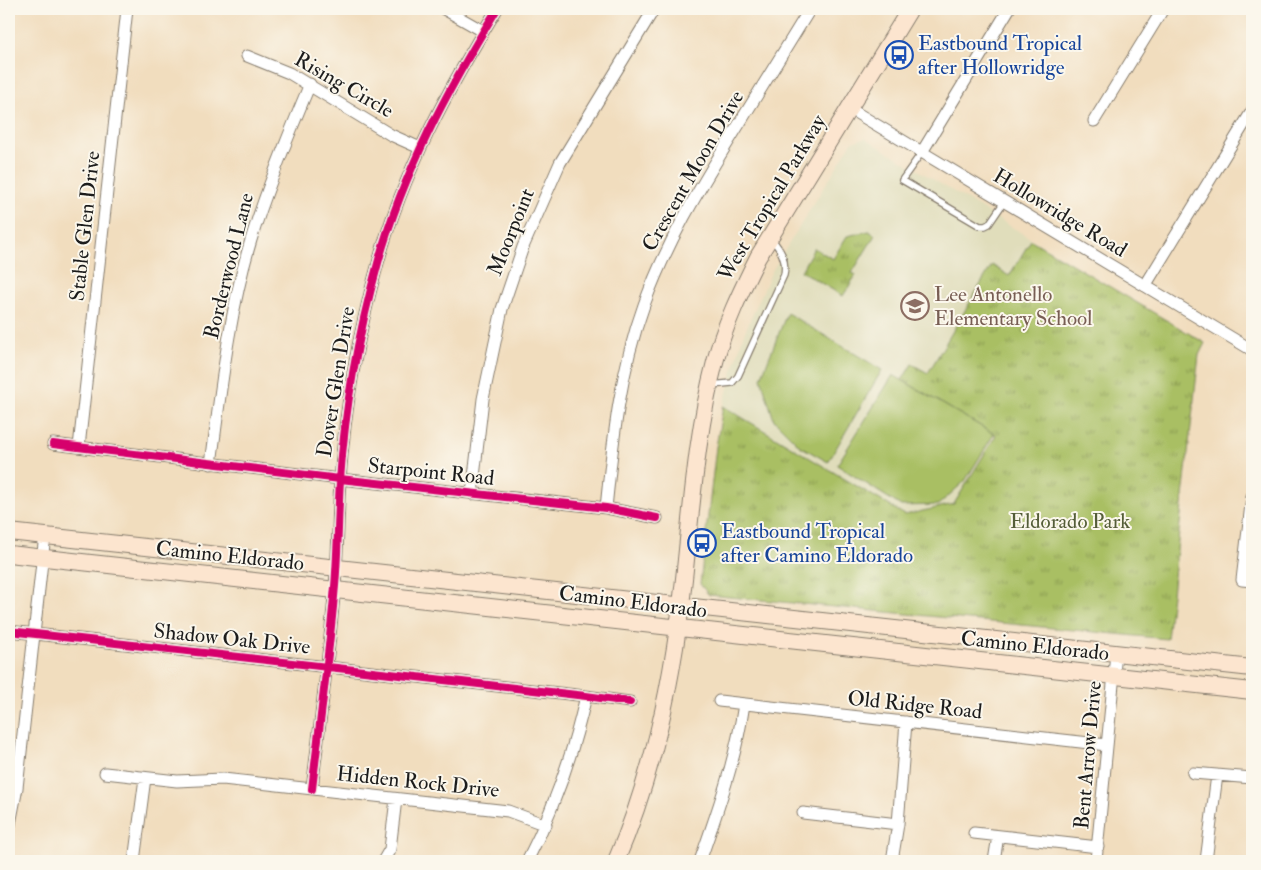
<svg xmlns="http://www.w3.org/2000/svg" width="1261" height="870" font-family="'IM FELL Double Pica',serif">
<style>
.built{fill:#e0ddbb}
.green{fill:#a9bf63;stroke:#626e40}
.park{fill:url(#park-tufts);stroke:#626e40}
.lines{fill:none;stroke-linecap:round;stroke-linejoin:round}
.lane-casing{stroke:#867c6d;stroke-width:8}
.street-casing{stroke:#867c6d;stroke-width:13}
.secondary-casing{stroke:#867c6d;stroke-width:18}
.lane{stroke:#fff;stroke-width:5.5}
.street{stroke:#fff;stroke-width:11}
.secondary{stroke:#fce5cf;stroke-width:16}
.cycleway-casing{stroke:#fbf7ec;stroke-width:11}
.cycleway{stroke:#d6006c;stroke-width:8}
.labels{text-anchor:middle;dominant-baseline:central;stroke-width:4;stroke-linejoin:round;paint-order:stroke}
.transit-label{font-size:21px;fill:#164399;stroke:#fbf7ec;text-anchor:start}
.street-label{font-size:21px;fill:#1c1c1c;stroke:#fbf7ec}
.education-label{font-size:21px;fill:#785e54;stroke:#fbf7ec;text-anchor:start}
.park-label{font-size:21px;fill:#545d38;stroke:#fbf7ec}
</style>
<defs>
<pattern id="park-tufts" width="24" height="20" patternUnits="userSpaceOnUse" patternTransform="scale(1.25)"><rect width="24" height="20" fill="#a9bf63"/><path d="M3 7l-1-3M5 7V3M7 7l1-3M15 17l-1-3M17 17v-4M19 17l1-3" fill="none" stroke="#899a51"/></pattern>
</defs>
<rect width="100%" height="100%" fill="#fbf7ec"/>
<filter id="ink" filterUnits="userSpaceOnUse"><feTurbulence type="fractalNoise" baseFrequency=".02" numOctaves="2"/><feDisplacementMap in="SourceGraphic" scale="10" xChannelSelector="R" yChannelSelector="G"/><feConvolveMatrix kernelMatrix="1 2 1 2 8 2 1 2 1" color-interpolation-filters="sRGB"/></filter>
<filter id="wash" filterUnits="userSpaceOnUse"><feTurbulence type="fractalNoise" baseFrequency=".0096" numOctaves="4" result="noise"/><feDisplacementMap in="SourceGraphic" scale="20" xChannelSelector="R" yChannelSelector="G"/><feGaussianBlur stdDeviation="1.12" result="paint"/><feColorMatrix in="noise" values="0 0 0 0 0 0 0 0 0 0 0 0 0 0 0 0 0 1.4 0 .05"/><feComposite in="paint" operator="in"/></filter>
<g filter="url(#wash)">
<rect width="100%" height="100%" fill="#f1ddbe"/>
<path class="built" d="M865,138L1091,275L954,504L905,515L723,406L743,336L772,271L852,142Z"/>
<path class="green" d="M787,313L882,370L828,462L800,446L774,420L761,378Z
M893,375L994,434L965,481L938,505L901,506L837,465Z"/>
<path class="park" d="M869,231L875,235L852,273L856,275L843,296L801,271L814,248L833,259L847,236Z
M1031,240L1205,343L1199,355L1167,639L709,595L700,584L716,447L723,406L905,515L954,504L996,435L902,380L912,364L928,373L992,265L1009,276Z"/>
</g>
<g filter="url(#ink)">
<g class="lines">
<defs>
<path id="lane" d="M922,152L902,180L980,226H985L989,224L1004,202
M711,385L732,383L738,376L784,275C787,259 780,249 771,238"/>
<path id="street" d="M444,9L483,31
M247,56L289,73L391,135L420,148
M850,109L1252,350
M1094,121L1163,9
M922,152L1009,9
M1145,286L1252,111
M53,444L340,479L606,508L657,518
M79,447L127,9
M211,464C221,389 229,313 251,240C267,187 288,136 310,84
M472,494L483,399L502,309L523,247L560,163L654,9
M1252,496L1242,580L1252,581
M606,508C613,439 620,371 644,305C666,244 699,189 733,134C759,92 784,51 810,9
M9,631L586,696L630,702
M719,701L1107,745
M105,773L177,781L223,779L508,811L546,825
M1193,773L1252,778
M312,789C320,722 329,654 335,586C338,551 338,515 340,480C345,407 358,334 378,263C403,172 448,89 497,9
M803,813L898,824
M9,829L17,788L45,535
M974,833L1098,847
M134,861L145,778
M383,861L390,849L396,799
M527,861C554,809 573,753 586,696
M700,861C718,810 736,759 744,704
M892,861L898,824L906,722
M994,861L998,836
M1096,861L1116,653
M1206,861L1217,775"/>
<path id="secondary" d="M9,532L1252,668
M9,554L1252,691
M616,861C651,780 670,693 681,605C691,524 694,442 715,362C724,326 741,291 758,257L910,9"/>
</defs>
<use href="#lane" class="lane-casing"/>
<use href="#street" class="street-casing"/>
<use href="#secondary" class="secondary-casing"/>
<use href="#lane" class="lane"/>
<use href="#street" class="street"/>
<use href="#secondary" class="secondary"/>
<defs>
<path id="cycleway" d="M53,444L340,479L606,508L657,518
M9,631L586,696L630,702
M312,789C320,722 329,654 335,586C338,551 338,515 340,480C345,407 358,334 378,263C403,172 448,89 497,9"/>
</defs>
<use href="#cycleway" class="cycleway-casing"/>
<use href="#cycleway" class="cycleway"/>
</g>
</g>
<defs>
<symbol id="bus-ring" viewBox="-11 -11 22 22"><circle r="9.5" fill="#fbf7ec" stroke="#1a4fb4" stroke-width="1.5"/><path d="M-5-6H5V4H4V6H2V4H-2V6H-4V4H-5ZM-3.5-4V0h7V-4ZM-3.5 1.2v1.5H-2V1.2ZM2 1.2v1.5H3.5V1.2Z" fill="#1a4fb4"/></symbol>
<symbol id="school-ring" viewBox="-11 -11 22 22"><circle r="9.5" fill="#fbf7ec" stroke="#8d6e63" stroke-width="1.5"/><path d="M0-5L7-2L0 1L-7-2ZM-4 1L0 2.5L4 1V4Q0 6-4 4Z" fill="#8d6e63"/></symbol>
</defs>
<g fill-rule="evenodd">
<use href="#bus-ring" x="883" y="39" width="32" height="32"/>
<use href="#school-ring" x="899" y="290" width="32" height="32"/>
<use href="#bus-ring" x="686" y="527" width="32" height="32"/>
</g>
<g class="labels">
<g class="transit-label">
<text x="918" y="43">Eastbound Tropical<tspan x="918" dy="24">after Hollowridge</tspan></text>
<text x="721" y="531">Eastbound Tropical<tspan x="721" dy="24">after Camino Eldorado</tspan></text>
</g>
<g class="street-label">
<text transform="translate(344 85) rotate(30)">Rising Circle</text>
<text transform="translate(693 171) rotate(-60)">Crescent Moon Drive</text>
<text transform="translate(772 198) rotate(-59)">West Tropical Parkway</text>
<text transform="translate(1060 213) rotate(31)">Hollowridge Road</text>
<text transform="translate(85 226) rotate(-84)">Stable Glen Drive</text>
<text transform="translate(511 232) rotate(-68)">Moorpoint</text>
<text transform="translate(229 266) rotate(-76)">Borderwood Lane</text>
<text transform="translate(336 382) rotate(-81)">Dover Glen Drive</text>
<text transform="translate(431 472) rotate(6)">Starpoint Road</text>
<text transform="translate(230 556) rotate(6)">Camino Eldorado</text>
<text transform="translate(633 602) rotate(7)">Camino Eldorado</text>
<text transform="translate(232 639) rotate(6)">Shadow Oak Drive</text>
<text transform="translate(1035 646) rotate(6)">Camino Eldorado</text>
<text transform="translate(915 705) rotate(6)">Old Ridge Road</text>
<text transform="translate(1088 755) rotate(-85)">Bent Arrow Drive</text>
<text transform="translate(418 782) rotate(6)">Hidden Rock Drive</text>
</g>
<g class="education-label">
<text x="934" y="294">Lee Antonello<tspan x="934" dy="24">Elementary School</tspan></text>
</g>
<g class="park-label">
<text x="1070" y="521">Eldorado Park</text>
</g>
</g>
<rect width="1261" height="870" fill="none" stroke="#fbf7ec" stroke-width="30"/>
</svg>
